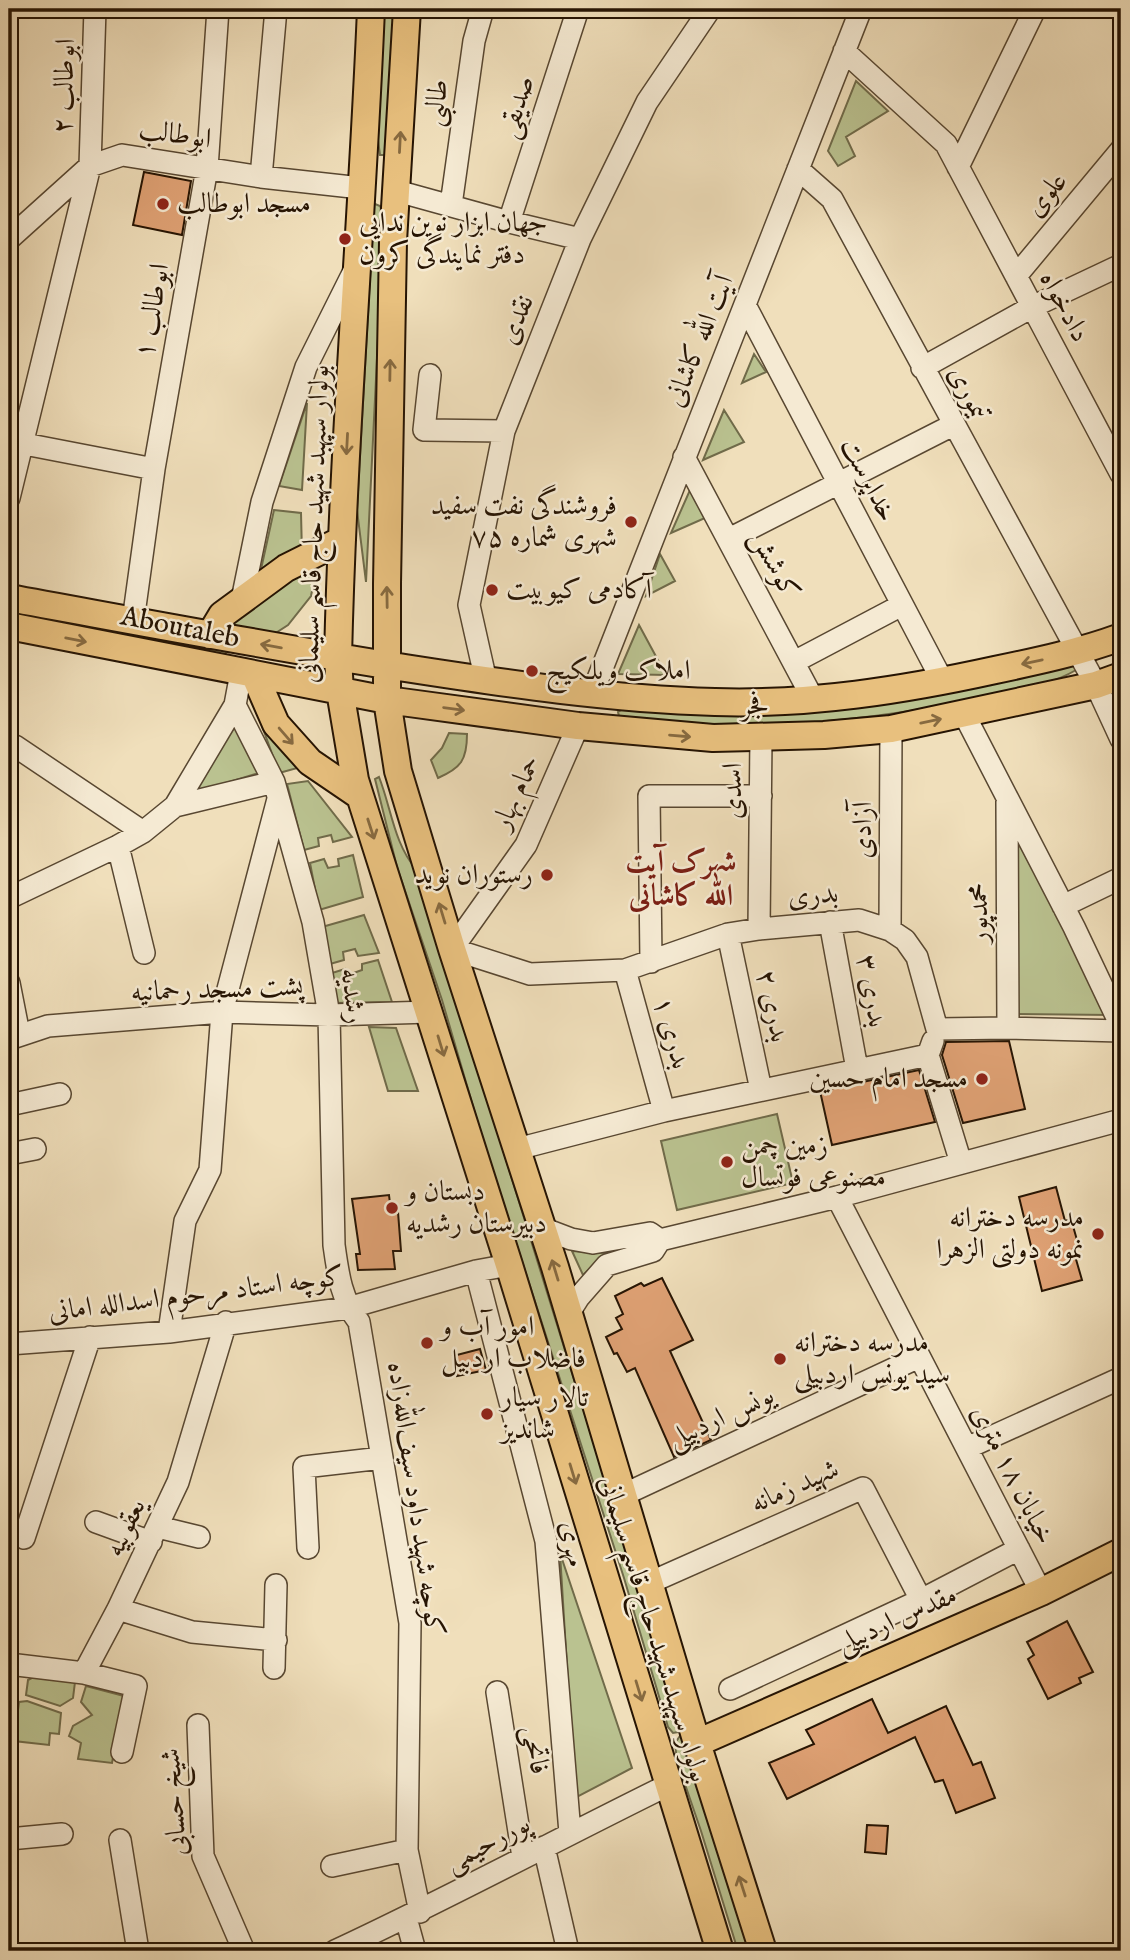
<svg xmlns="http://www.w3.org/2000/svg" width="1130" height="1960" font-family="'IM FELL English',Amiri,serif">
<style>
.green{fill:#bac290;stroke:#706b4a;stroke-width:2}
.building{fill:#e0a275;stroke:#261403;stroke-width:2}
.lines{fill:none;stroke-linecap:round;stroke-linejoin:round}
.minor-casing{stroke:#584731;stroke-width:24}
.major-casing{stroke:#261403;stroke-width:30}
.minor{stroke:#f5ead3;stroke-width:21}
.major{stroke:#e8c07e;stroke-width:26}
.oneway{stroke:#876a40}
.poi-dot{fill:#8f2418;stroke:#f5ead3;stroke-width:2.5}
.labels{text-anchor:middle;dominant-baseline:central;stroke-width:5;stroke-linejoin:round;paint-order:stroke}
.street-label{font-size:28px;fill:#261403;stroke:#f5ead3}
.poi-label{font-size:28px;fill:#261403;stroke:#f5ead3;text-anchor:start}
.neighbourhood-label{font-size:30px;font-weight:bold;fill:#7a1f14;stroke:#f5ead3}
</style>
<rect width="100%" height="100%" fill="#f0dfbb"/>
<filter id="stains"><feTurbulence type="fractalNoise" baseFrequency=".00286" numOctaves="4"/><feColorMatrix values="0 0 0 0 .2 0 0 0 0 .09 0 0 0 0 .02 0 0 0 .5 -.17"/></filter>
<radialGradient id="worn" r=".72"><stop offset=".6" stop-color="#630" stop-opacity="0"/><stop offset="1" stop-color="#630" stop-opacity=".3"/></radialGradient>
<path class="green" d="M384,9H397L386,155H380L377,133Z
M856,81L888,111L846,137L855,156L838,166L828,151Z
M375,204L380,206L384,216L366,582L357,510L373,225L371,209Z
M754,354L766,372L742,383Z
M307,403L302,490L279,486Z
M724,410L744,442L703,460Z
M690,490L705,518L671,533Z
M274,510L301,513L302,554L258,583Z
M660,554L675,581L646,596Z
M307,570L315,576L311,596L288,625L271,636L231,632L229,623L287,581Z
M9,607L224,647L226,653L223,656L9,616Z
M639,625L666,675L618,674Z
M1075,663L1076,670C1051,685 1018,690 989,696C903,715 812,726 723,725C691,725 659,722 626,720L619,716L618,712L625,708Z
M258,715L301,767L279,773Z
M235,726L259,773L190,794Z
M449,733L467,734C467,760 461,768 438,778L431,760L442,748Z
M379,777C391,807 394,844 416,869L681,1725L678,1732L673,1733L668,1727L624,1578L482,1137L442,1000L397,867L375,779Z
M308,781L352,837L333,842L331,835L318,838L319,846L304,850L287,784Z
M1012,831L1111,1015L1013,1014Z
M353,855L363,897L319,910L310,863L324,859L328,868L339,866L338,859Z
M364,915L379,953L358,956L355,949L343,952L344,960L330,964L322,927Z
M378,960L392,1002L332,1003V973L345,969L348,975L362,970V964Z
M369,1027L396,1028L418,1091H388Z
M777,1114L793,1183L677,1210L661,1141Z
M572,1251L606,1253L583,1275Z
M560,1553L632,1768L575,1798Z
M39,1674L75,1682L73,1698L60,1706L26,1695L28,1680Z
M86,1686L124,1696L112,1763L78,1759L81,1743L69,1736L73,1726L92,1715L81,1702Z
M27,1701L61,1713L59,1734L50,1733L49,1745L14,1741L19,1702Z
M680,1736L685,1738L753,1951H738L701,1831L677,1761L675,1743Z"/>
<path class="building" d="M144,172L191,181L182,235L133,225Z
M1009,1041L1025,1109L963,1123L942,1055L946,1042Z
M919,1070L935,1122L832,1145L820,1091Z
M1056,1187L1065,1221L1071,1219L1079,1247L1073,1249L1082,1280L1042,1291L1019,1197Z
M389,1195L391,1212H398L401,1251H393L395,1269L358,1270L356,1254H360L352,1199Z
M662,1278L693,1340L670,1351L711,1440L674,1457L635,1368L627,1372L617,1353L614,1354L606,1337L622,1329L616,1318L623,1314L615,1296L641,1283L644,1286Z
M480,1349L486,1370L457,1376L453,1356Z
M1067,1621L1093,1672L1079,1678L1081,1683L1048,1699L1028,1659L1034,1655L1027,1642Z
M872,1699L888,1733L946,1706L973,1765L981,1762L995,1798L956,1813L943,1780L935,1782L915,1737L787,1799L769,1763L814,1744L806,1730Z
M867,1825L888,1826L886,1854L865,1852Z"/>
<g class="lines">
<defs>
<path id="minor" d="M844,51L946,144L1121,474
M958,167L1035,9
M798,169L832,199L1096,685L1121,739
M261,177L276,9
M397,191L509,222L580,239
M451,205L474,41L483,9
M509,222L578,9
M9,239L90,166L122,155L261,177L361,188
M1016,276L1121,150
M745,305L943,682
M922,368L1032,307L1121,265
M430,375L424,430L504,431
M9,441L154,469
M684,457L813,699
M9,498L90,166L95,9
M729,539L953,425
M242,600L262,502L306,367L355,269
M133,621L154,469L207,168L218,9
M794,662L902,605
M486,681L469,605L504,431L580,239L647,102L710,9
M592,694L861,9
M235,705L274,782L313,922L329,1015L334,1245C338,1274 341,1299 359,1322L410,1623L407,1850L420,1912
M964,714L1074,927L1121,1026
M578,726L526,845L452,949L530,974L625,970L728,934L759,929L859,920L890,930L905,940L917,957L937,1029L1008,1028L1121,1031
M15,746L143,832
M1007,802L1008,1028
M175,806L274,782
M118,846L144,953
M9,898L118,846L143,832L175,806L235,705L241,673
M1063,906L1121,878
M830,922L857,1069
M759,929L761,737
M890,930L891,729
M728,934L761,1090
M651,962L649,796H761
M625,970L664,1111
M9,983L19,1034
M9,1039L48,1026L222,1012L329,1015L430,1012
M933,1041L928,1055L961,1163
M9,1105L60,1094
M517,1149L664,1111L928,1055
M9,1154L35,1149
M837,1197L1041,1592
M542,1228L571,1239L593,1243L650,1233L660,1240L837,1197L1121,1120
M476,1271L546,1541L570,1833
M569,1313L579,1297L607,1265L653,1251L660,1240
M169,1332L185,1221L210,1170L222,1012L278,799
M9,1344L169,1332L348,1308L476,1271L509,1265
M967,1448L1121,1378
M623,1495L919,1357
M96,1522L151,1542
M158,1527L199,1537
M24,1538L90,1337
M308,1548L304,1467L382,1458
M649,1583L863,1488L921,1600L1019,1549
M118,1609L192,1632L276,1640
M9,1664L84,1673L118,1609L178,1482L226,1322
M274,1668L276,1585
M84,1673L136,1686L122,1752
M730,1689L921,1600
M497,1692L523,1857
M198,1725L203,1856L244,1951
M9,1839L62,1834
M120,1840L138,1951
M544,1847L568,1951
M332,1866L407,1850
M406,1918L415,1951
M335,1951C447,1899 556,1840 668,1785"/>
<path id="major" d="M371,9C362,225 343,441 338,658L340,691L355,780L509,1265L720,1951
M407,9L393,241L387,584V700L398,771L452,949L555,1267L697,1743L763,1951
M9,598C141,622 272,647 405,668C508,684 611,699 715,702C809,705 904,690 995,670C1038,661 1080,652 1121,637
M9,626L387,700L578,726L713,738L824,735L891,729L1096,685L1121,676
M210,635L222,615L286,568L342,540
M255,676L276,724L310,762L360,796
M697,1743L1041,1592L1121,1552"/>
</defs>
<use href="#minor" class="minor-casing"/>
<use href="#major" class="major-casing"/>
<use href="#minor" class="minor"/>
<use href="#major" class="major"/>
</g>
<defs><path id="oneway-shaft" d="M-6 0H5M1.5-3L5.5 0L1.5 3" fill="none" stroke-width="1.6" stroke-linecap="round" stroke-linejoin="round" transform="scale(1.75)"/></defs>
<g class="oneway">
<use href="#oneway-shaft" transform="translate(400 142) rotate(-87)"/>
<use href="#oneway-shaft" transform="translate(390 370) rotate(-89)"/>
<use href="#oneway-shaft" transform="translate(347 444) rotate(93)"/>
<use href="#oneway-shaft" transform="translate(387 597) rotate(-91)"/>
<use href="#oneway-shaft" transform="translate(76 640) rotate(11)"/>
<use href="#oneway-shaft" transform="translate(271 646) rotate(-170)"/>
<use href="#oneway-shaft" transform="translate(1032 662) rotate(168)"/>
<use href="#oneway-shaft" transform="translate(454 709) rotate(8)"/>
<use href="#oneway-shaft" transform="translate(931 721) rotate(-12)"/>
<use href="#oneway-shaft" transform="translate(286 736) rotate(49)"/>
<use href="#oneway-shaft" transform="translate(680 736) rotate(5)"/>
<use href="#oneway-shaft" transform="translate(371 829) rotate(72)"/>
<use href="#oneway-shaft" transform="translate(442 913) rotate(-107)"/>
<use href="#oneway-shaft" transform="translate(441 1046) rotate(73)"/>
<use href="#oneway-shaft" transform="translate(555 1270) rotate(-107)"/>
<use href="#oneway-shaft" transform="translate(573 1474) rotate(73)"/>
<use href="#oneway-shaft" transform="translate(639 1691) rotate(73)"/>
<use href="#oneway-shaft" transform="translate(742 1886) rotate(-108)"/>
</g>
<g class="poi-dot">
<circle cx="163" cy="204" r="7"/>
<circle cx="345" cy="239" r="7"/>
<circle cx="631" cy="522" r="7"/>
<circle cx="492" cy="590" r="7"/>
<circle cx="532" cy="671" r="7"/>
<circle cx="547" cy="875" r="7"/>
<circle cx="982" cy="1079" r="7"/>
<circle cx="727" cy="1162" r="7"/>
<circle cx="392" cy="1208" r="7"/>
<circle cx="1098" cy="1234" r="7"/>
<circle cx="427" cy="1343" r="7"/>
<circle cx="780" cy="1359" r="7"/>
<circle cx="487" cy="1414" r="7"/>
</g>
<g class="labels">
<g class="street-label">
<text transform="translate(65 86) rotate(-88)">ابوطالب ۲</text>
<text transform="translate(437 103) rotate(-82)">طالبی</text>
<text transform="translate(517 107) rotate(-72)">صدیقی</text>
<text transform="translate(175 135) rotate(8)">ابوطالب</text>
<text transform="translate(1047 195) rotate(-50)">علوی</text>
<text transform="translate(1064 307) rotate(62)">دادخواه</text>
<text transform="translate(153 311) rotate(-80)">ابوطالب ۱</text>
<text transform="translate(517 320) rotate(-68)">نقدی</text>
<text transform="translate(700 341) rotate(-68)">آیت الله کاشانی</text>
<text transform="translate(968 393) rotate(62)">تیموری</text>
<text transform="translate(868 480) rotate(62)">خداپرست</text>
<text transform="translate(315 524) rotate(-88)">بولوار سپهبد شهید حاج قاسم سلیمانی</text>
<text transform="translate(774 565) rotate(62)">کوشش</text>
<text transform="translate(180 628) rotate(11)">Aboutaleb</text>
<text transform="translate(755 706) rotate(-2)">فجر</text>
<text transform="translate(733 791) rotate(-90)">اسدی</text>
<text transform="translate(517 793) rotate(-65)">حمام بهار</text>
<text transform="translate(863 830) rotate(-90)">آزادی</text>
<text transform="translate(813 896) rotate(-5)">بدری</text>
<text transform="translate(979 913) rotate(-90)">محمدپور</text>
<text transform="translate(217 990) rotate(-2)">پشت مسجد رحمانیه</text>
<text transform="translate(871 991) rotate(80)">بدری ۳</text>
<text transform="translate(352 996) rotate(83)">رشدیه</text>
<text transform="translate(772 1006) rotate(78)">بدری ۲</text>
<text transform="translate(671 1033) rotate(74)">بدری ۱</text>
<text transform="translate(196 1295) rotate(-7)">کوچه استاد مرحوم اسدالله امانی</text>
<text transform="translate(721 1418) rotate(-25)">یونس اردبیلی</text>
<text transform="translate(1012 1475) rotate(63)">خیابان ۱۸ متری</text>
<text transform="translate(795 1487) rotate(-24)">شهید زمانه</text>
<text transform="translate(415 1499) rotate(82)">کوچه شهید داود سیف‌الله‌زاده</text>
<text transform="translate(126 1528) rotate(-65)">یعقوبیه</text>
<text transform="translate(572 1544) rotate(81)">مهری</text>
<text transform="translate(897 1620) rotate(-24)">مقدس اردبیلی</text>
<text transform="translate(653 1629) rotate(73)">بولوار سپهبد شهید حاج قاسم سلیمانی</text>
<text transform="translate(535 1750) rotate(81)">فاتحی</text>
<text transform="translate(175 1802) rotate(-94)">شیخ حسابی</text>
<text transform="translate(488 1844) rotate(-28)">پوررحیمی</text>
</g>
<g class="poi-label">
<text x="177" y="204">مسجد ابوطالب</text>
<text x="359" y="223">جهان ابزار نوین ندایی<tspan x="359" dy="32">دفتر نمایندگی کرون</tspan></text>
<text x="617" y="506" text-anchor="end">فروشندگی نفت سفید<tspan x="617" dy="32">شهری شماره ۷۵</tspan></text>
<text x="506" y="590">آکادمی کیوبیت</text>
<text x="546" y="671">املاک ویلکیج</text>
<text x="533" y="875" text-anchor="end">رستوران نوید</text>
<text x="968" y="1079" text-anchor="end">مسجد امام حسین</text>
<text x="741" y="1146">زمین چمن<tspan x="741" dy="32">مصنوعی فوتسال</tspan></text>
<text x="406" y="1192">دبستان و<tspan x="406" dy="32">دبیرستان رشدیه</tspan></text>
<text x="1084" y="1218" text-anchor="end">مدرسه دخترانه<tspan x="1084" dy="32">نمونه دولتی الزهرا</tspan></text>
<text x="441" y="1327">امور آب و<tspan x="441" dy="32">فاضلاب اردبیل</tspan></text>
<text x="794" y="1343">مدرسه دخترانه<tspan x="794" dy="32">سید یونس اردبیلی</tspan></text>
<text x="501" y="1398">تالار سیار<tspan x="501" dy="32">شاندیز</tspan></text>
</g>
<g class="neighbourhood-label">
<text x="681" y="863">شهرک آیت<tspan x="681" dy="34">الله کاشانی</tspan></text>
</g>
</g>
<rect width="1130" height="1960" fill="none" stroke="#f0dfbb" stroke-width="35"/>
<rect x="10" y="10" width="1109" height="1939" fill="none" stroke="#261403" stroke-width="3.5"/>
<rect x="18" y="18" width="1095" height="1925" fill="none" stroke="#261403" stroke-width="2"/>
<rect width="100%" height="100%" filter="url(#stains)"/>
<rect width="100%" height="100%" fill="url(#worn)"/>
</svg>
